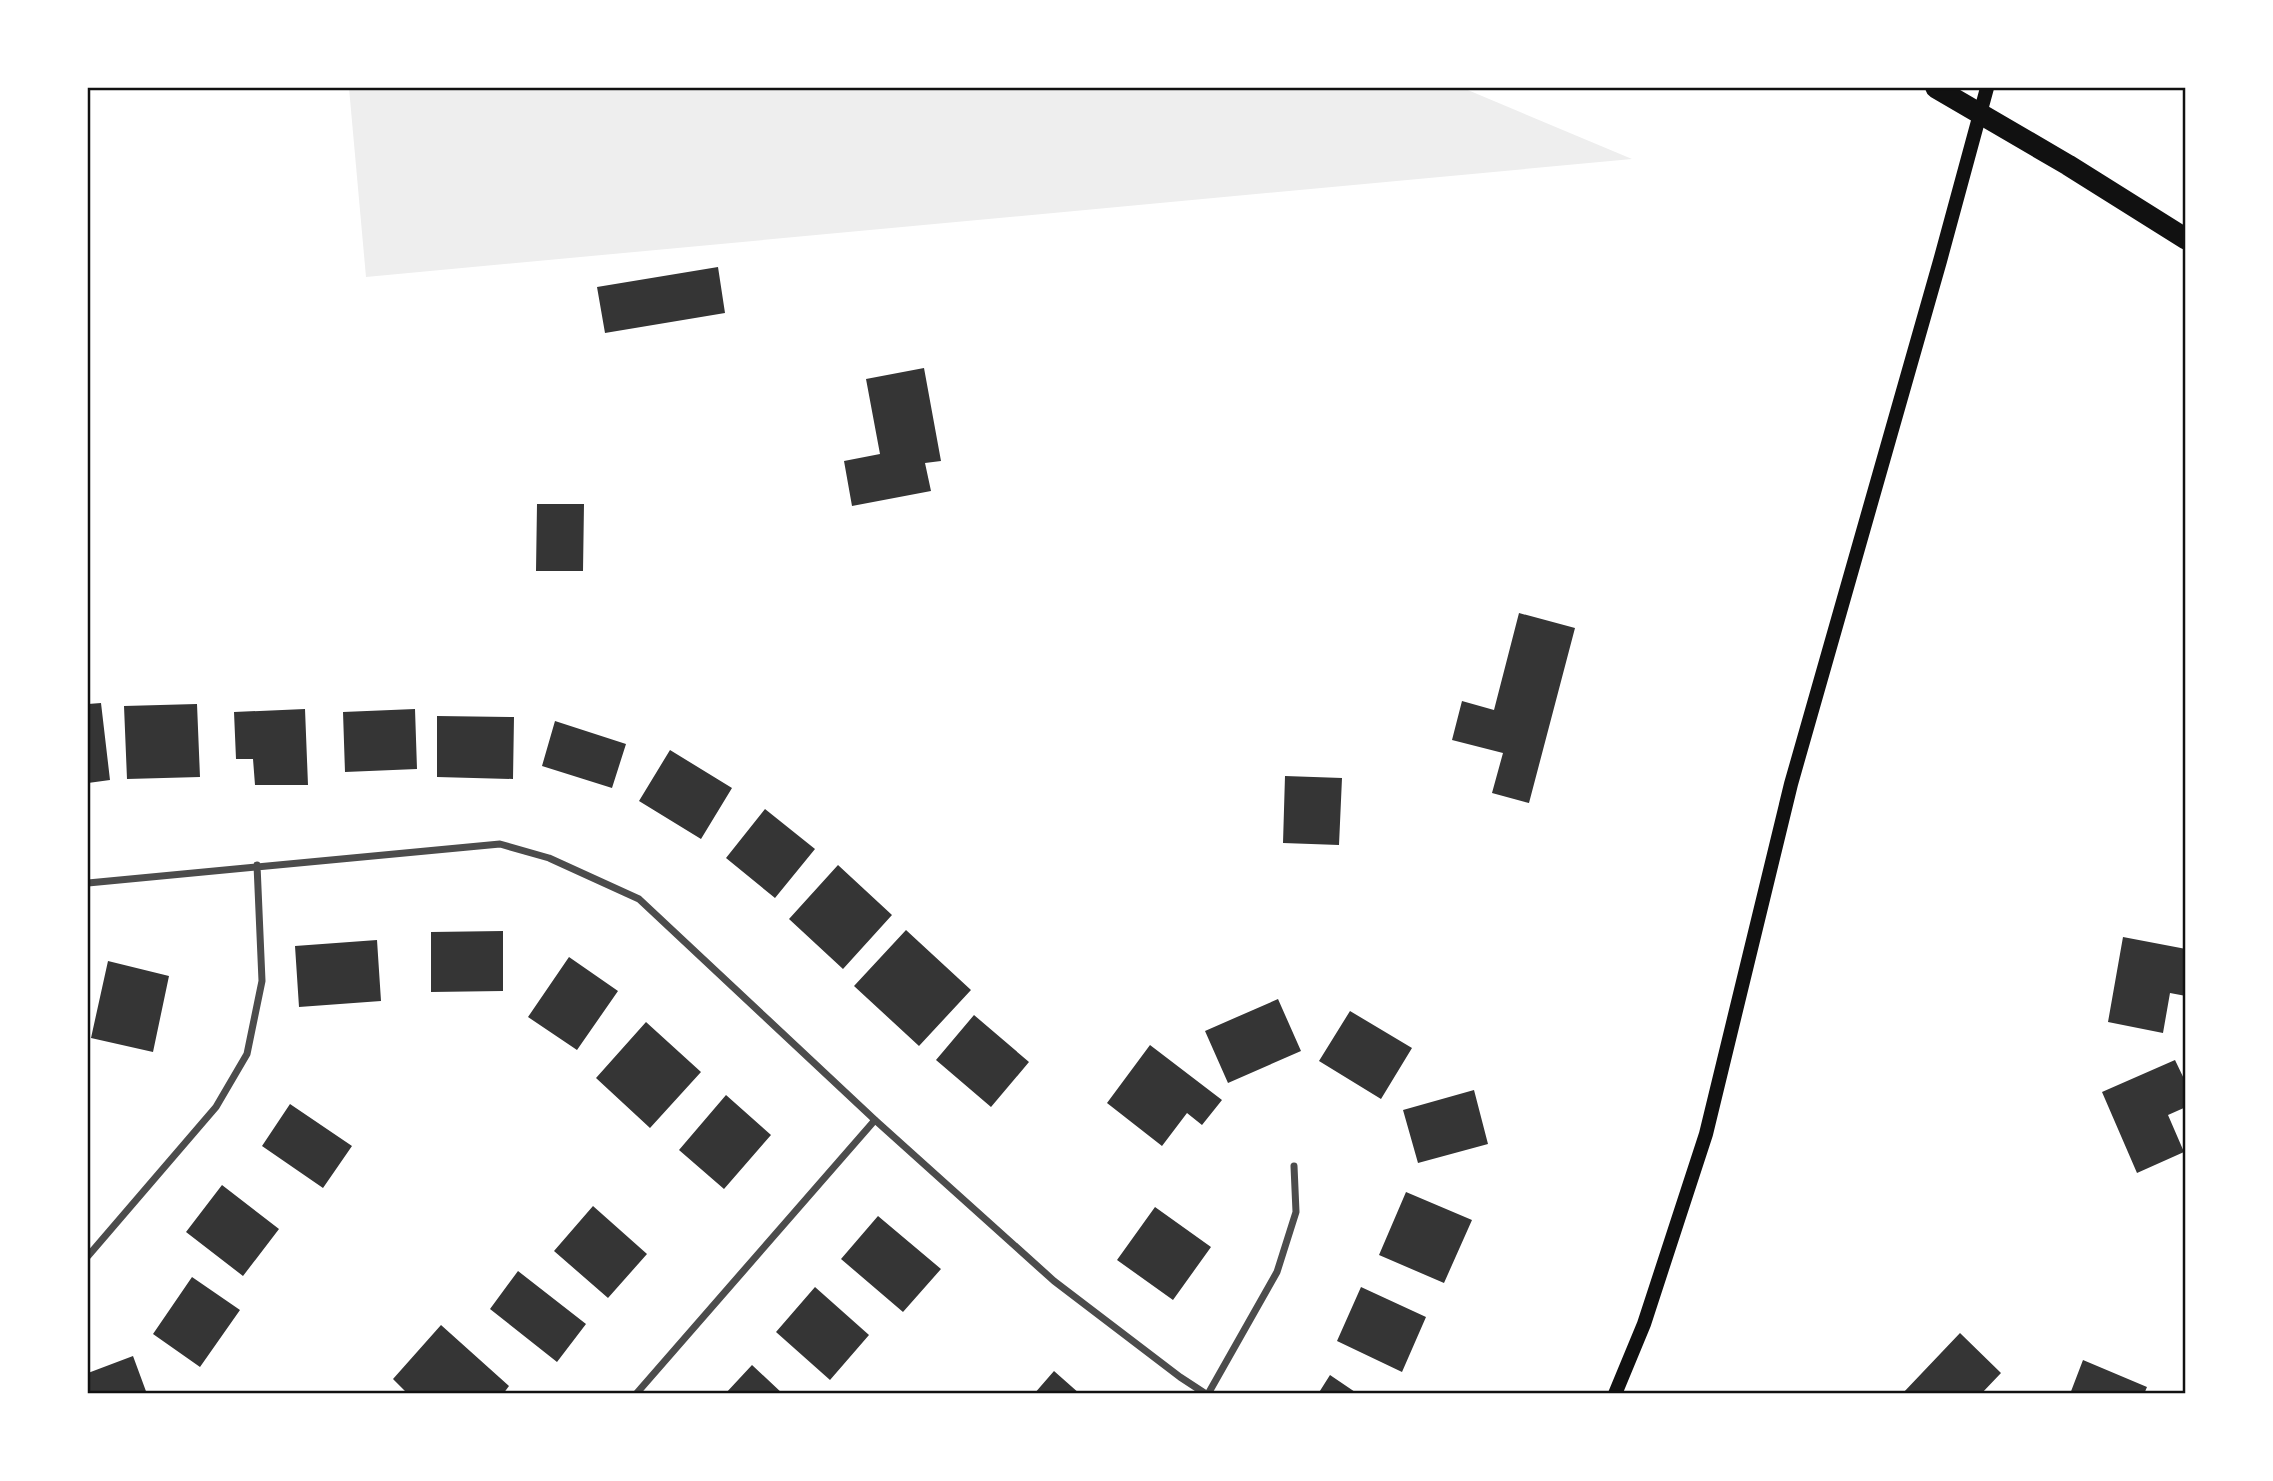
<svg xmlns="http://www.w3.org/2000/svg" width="2273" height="1481" font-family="'Fira Sans',sans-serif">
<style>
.green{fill:#eee}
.building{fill:#353535}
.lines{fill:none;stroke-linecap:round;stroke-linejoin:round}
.minor{stroke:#4c4c4c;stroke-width:7}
.secondary{stroke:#111;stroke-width:14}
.motorway{stroke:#111;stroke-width:21}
.neatline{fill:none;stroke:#111;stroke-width:2.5}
</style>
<rect width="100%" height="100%" fill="#fff"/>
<path class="green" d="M349,88H1463L1632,159L366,277Z"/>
<path class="building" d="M718,267L725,313L605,333L597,287Z
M924,368L941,461L925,463L931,491L852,506L844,461L880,454L866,379Z
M537,504H584L583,571H536Z
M1519,613L1575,628L1529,803L1492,793L1503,753L1452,740L1462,701L1494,710Z
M101,703L110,780L88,783V704Z
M197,704L200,777L127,779L124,706Z
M305,709L308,785H255L253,759H236L234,712Z
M415,709L417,769L345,772L343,712Z
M437,716L514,717L513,779L437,777Z
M555,721L626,744L612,788L542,766Z
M670,750L732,788L701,839L639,801Z
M1285,776L1342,778L1339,845L1283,843Z
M765,809L815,849L775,898L726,858Z
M838,865L892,915L843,969L789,919Z
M906,930L971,990L919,1046L854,986Z
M503,931V991L431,992V932Z
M2123,937L2186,949V996L2170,993L2163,1033L2108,1022Z
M377,940L381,1001L299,1007L295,946Z
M569,957L618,991L577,1050L528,1017Z
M108,961L169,976L153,1052L91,1038Z
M1278,999L1301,1051L1228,1083L1205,1031Z
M1350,1011L1412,1048L1381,1099L1319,1061Z
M974,1015L1029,1062L991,1107L936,1060Z
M646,1022L701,1072L650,1128L596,1078Z
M1150,1045L1222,1100L1202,1125L1187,1113L1162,1146L1107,1103Z
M2175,1060L2186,1083V1107L2168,1115L2184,1152L2137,1173L2102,1092Z
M1474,1090L1488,1144L1418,1163L1403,1110Z
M726,1095L771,1135L724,1189L679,1150Z
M290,1104L352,1146L323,1188L262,1146Z
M222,1185L279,1229L243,1276L186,1232Z
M1406,1192L1472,1220L1444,1283L1379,1255Z
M593,1206L647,1254L608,1298L554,1251Z
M1155,1207L1211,1247L1173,1300L1117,1260Z
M878,1216L941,1269L903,1312L841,1259Z
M518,1271L586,1324L557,1362L490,1309Z
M192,1277L240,1310L200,1367L153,1334Z
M815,1287L869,1335L830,1380L776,1332Z
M1361,1287L1426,1317L1402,1372L1337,1341Z
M441,1325L509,1386L503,1394H408L393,1379Z
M1960,1333L2001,1373L1981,1394H1902Z
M133,1356L147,1394H88V1373Z
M2083,1360L2147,1387L2144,1394H2070Z
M752,1365L783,1394H725Z
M1054,1371L1080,1394H1034Z
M1330,1375L1358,1394H1318Z"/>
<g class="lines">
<path class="minor" d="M88,883L500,844L549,858L639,899L875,1120L1054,1281L1180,1377L1206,1394
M88,1256L216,1107L247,1054L262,981L257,865
M636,1394L875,1120
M1208,1394L1277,1272L1296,1212L1294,1166"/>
<path class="secondary" d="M1615,1394L1644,1324L1706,1134L1791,784L1940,261L1987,88"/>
<path class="motorway" d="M1936,88L2068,165L2186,239"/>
</g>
<rect width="2273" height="1481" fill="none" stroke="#ffffff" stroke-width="178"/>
<rect x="89" y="89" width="2095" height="1303" class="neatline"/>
</svg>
